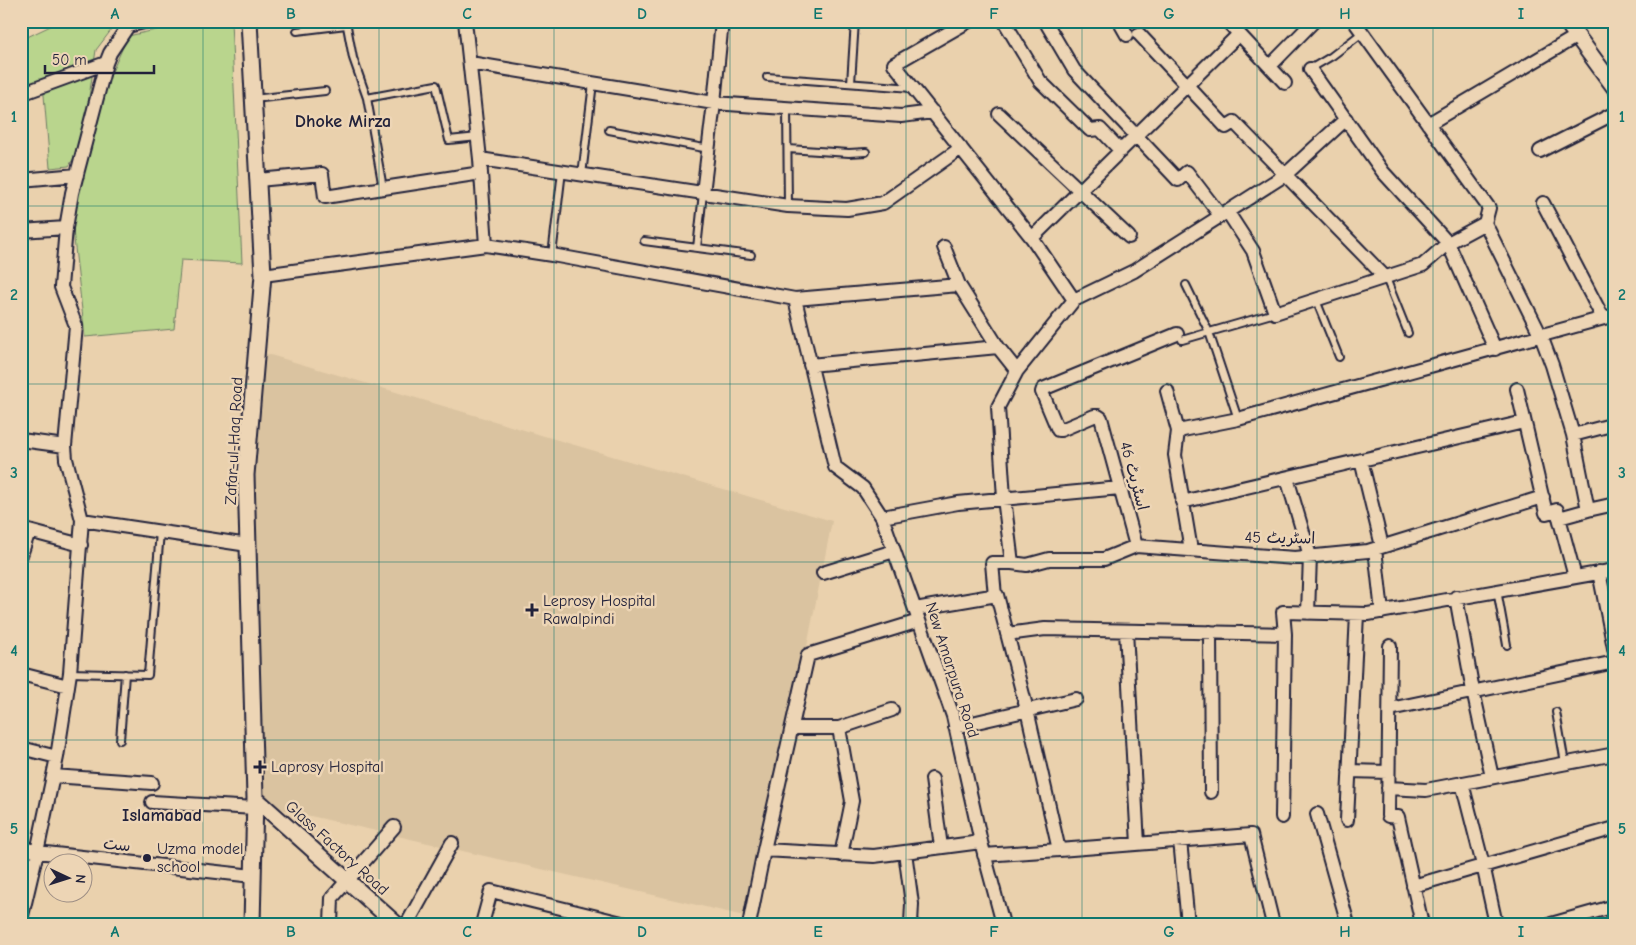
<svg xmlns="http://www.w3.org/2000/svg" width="1636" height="945" font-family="'Comic Neue','Playpen Sans Arabic',sans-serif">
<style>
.built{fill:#dac3a0}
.green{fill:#b9d58d;stroke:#6e7c64}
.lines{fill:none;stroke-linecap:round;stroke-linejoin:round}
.service-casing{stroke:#22223b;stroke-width:10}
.minor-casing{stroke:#22223b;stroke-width:16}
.tertiary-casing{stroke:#22223b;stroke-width:19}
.service{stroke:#edd5b5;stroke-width:6}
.minor{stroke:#edd5b5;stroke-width:12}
.tertiary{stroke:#edd5b5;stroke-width:15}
.grid{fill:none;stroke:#0f766e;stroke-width:1;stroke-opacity:0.55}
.poi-dot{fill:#22223b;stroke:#edd5b5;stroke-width:2}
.labels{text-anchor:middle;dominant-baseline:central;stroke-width:5;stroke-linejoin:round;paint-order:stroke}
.street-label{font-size:16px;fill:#22223b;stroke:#edd5b5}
.poi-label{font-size:16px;fill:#22223b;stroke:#edd5b5;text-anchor:start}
.neighbourhood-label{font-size:18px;font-weight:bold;fill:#22223b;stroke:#edd5b5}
.neatline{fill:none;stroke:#0f766e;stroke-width:2}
.grid-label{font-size:16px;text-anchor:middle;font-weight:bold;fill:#0f766e}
</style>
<rect width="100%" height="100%" fill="#ead1ad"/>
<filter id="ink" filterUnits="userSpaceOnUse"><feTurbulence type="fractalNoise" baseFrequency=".02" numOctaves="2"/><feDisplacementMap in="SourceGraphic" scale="10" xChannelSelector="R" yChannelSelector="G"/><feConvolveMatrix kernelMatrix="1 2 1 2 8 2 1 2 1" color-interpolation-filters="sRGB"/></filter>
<g filter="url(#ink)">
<path class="built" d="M257,351L832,521L753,918L263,805L246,475Z"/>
<path class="green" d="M61,21H134L112,29L96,50L82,144L69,166L50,168L44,95L41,83L21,88V40Z
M197,21H231L242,263L181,260L174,329L85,337L72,221L102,94L128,36Z"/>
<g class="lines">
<defs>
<path id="service" d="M346,21L353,58L367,98L383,188
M297,31L346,25
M1310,69L1332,56L1362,33
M767,77L912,88
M851,83L855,21
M367,98L436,85L449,140L478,137
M253,99L325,91
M787,108L788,206
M609,130L709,149
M788,149L849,153L866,152
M582,175L593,83
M644,241L751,255
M697,248L703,193
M552,255L562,171
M1386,278L1408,333
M1186,285L1209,332L1238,419
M1316,300L1339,357
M1182,340L1275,313
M1497,590L1507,645
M70,673L148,675L160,532
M1556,712L1565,763
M120,740L125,674"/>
<path id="minor" d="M969,21L894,64L1032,238L1074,300
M1004,21L1040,81L1090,130L1100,129L1121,151
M1045,21L1074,70L1178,180L1187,172L1220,215
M1119,21L1127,35
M1227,21L1285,83
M1354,21L1489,208L1485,223L1541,336L1552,365L1573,435L1588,510L1615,504
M1139,34L1226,127L1234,122L1386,278
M470,63L714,103L901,116L933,112
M1270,66L1314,21
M1310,69L1383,172L1448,243L1495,349
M21,94L106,63
M999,114L1129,237
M1428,124L1577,36
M1540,151L1615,113
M480,159L788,206L847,209L883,203L961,148
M21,180L77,175
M258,180L322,174L325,197L481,173
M703,193L714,103L722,21
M1543,203L1603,318
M1227,211L1253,251L1275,313L1423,265L1448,243L1485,223
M21,231L66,228
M1032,238L1239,34
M486,245L552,255L795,299L835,467L863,488L882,517L953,716L981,842L1003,924
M944,247L959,285L998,347L1017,371
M263,275L486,245L480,159L465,21
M795,299L959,285
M810,365L998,347
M1517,389L1546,513L1557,510L1575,577
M1167,391L1178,431L1175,455L1191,550
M1178,431L1238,419L1615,315
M1573,435L1615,424
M21,440L65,446
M1361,460L1382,546
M1287,478L1310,556L1308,613
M1182,502L1524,422
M882,517L958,503L1120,488
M1559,518L1588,510
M82,520L248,545
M1136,546L1101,418L1098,416H1094L1061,430H1058L1042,392L1043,389L1177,334
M1375,549L1382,612
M21,555L29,531L81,545
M1012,563L1027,565L1049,559H1104L1136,546L1295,558L1368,551L1543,497
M1599,572L1615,653
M823,573L894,551
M995,596L992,563H1012L1004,498L998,407L1017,371L1074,300L1134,271L1285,175L1346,119
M1456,597L1473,691L1492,777
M915,609L997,595L1027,710L1059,850L984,855
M919,621L808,655L764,850L874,856L981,842
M1126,631L1138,844
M1210,632L1211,792
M1007,634L1045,629L1285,634L1282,817
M1285,634L1283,612L1368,614L1615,570
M1390,646L1388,816L1398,817L1422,924
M21,674L68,686
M1390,709L1615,662
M955,727L1076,699
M792,728H839L892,710
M839,728L852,801L841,855
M21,748L57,757
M1349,771L1388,772
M53,776L152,783
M932,779L941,847
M1462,783L1483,865L1496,924
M1388,788L1426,790L1615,754
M152,802L255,808
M1317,814L1348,924
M1347,820L1357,614
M1180,840L1188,924
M21,847L37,852L253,876
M1059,850L1251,835L1273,924
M905,852L912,904L911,924
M1413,886L1615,828
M21,920L37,852L57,757L70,673L82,520L66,459L65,446L76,326L61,287L66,228L72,193L106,63L110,53L128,26L148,21
M331,924L332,898L394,827
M407,924L452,843
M482,924L491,891L626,924
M750,924V920L764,850
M1551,924L1615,906"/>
<path id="tertiary" d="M249,21L263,275L246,475L255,798L252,924
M1566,21L1615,88
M255,798L396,924"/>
</defs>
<use href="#service" class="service-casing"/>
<use href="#minor" class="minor-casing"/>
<use href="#tertiary" class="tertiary-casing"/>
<use href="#service" class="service"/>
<use href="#minor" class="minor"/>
<use href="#tertiary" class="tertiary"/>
</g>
</g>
<path class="grid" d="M203,21V924M379,21V924M554,21V924M730,21V924M906,21V924M1082,21V924M1257,21V924M1433,21V924M21,206H1615M21,384H1615M21,562H1615M21,740H1615"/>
<g class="poi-dot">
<path d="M529.5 602.5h5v5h5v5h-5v5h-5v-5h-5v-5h5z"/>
<path d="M257.5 759.5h5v5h5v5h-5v5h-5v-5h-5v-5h5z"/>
<circle cx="147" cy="858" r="5"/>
</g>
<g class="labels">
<g class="street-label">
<text transform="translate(234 441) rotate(-87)">Zafar-ul-Haq Road</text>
<text transform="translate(1134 476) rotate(75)">اسٹریٹ 46</text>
<text transform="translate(1280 538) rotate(1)">اسٹریٹ 45</text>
<text transform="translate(952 670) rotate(72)">New Amarpura Road</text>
<text transform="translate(117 845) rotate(6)">ست</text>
<text transform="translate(337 848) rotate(42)">Glass Factory Road</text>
</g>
<g class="poi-label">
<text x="543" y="601">Leprosy Hospital<tspan x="543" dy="18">Rawalpindi</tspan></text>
<text x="271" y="767">Laprosy Hospital</text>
<text x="157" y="849">Uzma model<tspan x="157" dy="18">school</tspan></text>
</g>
<g class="neighbourhood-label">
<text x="343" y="121">Dhoke Mirza</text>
<text x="162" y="815">Islamabad</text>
</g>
</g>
<rect width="1636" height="945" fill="none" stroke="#edd5b5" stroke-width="55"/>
<g transform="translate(68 878) rotate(94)"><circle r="24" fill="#edd5b5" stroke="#9c8d84"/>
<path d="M0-4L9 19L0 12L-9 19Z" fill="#22223b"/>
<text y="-8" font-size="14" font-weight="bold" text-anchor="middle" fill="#22223b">N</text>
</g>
<path d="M45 65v8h109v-8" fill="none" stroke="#22223b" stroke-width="2.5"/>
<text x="52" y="65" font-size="15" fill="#22223b" stroke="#edd5b5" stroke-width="4" paint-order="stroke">50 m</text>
<rect x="28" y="28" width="1580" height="890" class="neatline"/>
<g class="grid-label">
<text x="115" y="19">A</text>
<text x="291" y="19">B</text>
<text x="467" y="19">C</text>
<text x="642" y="19">D</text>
<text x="818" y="19">E</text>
<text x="994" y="19">F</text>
<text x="1169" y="19">G</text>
<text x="1345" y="19">H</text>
<text x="1521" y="19">I</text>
<text x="14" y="122">1</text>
<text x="1622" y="122">1</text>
<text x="14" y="300">2</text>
<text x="1622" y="300">2</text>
<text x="14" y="478">3</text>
<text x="1622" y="478">3</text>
<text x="14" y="656">4</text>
<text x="1622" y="656">4</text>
<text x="14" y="834">5</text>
<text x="1622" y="834">5</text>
<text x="115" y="937">A</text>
<text x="291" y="937">B</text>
<text x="467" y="937">C</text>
<text x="642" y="937">D</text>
<text x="818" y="937">E</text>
<text x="994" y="937">F</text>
<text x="1169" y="937">G</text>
<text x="1345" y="937">H</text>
<text x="1521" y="937">I</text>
</g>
</svg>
